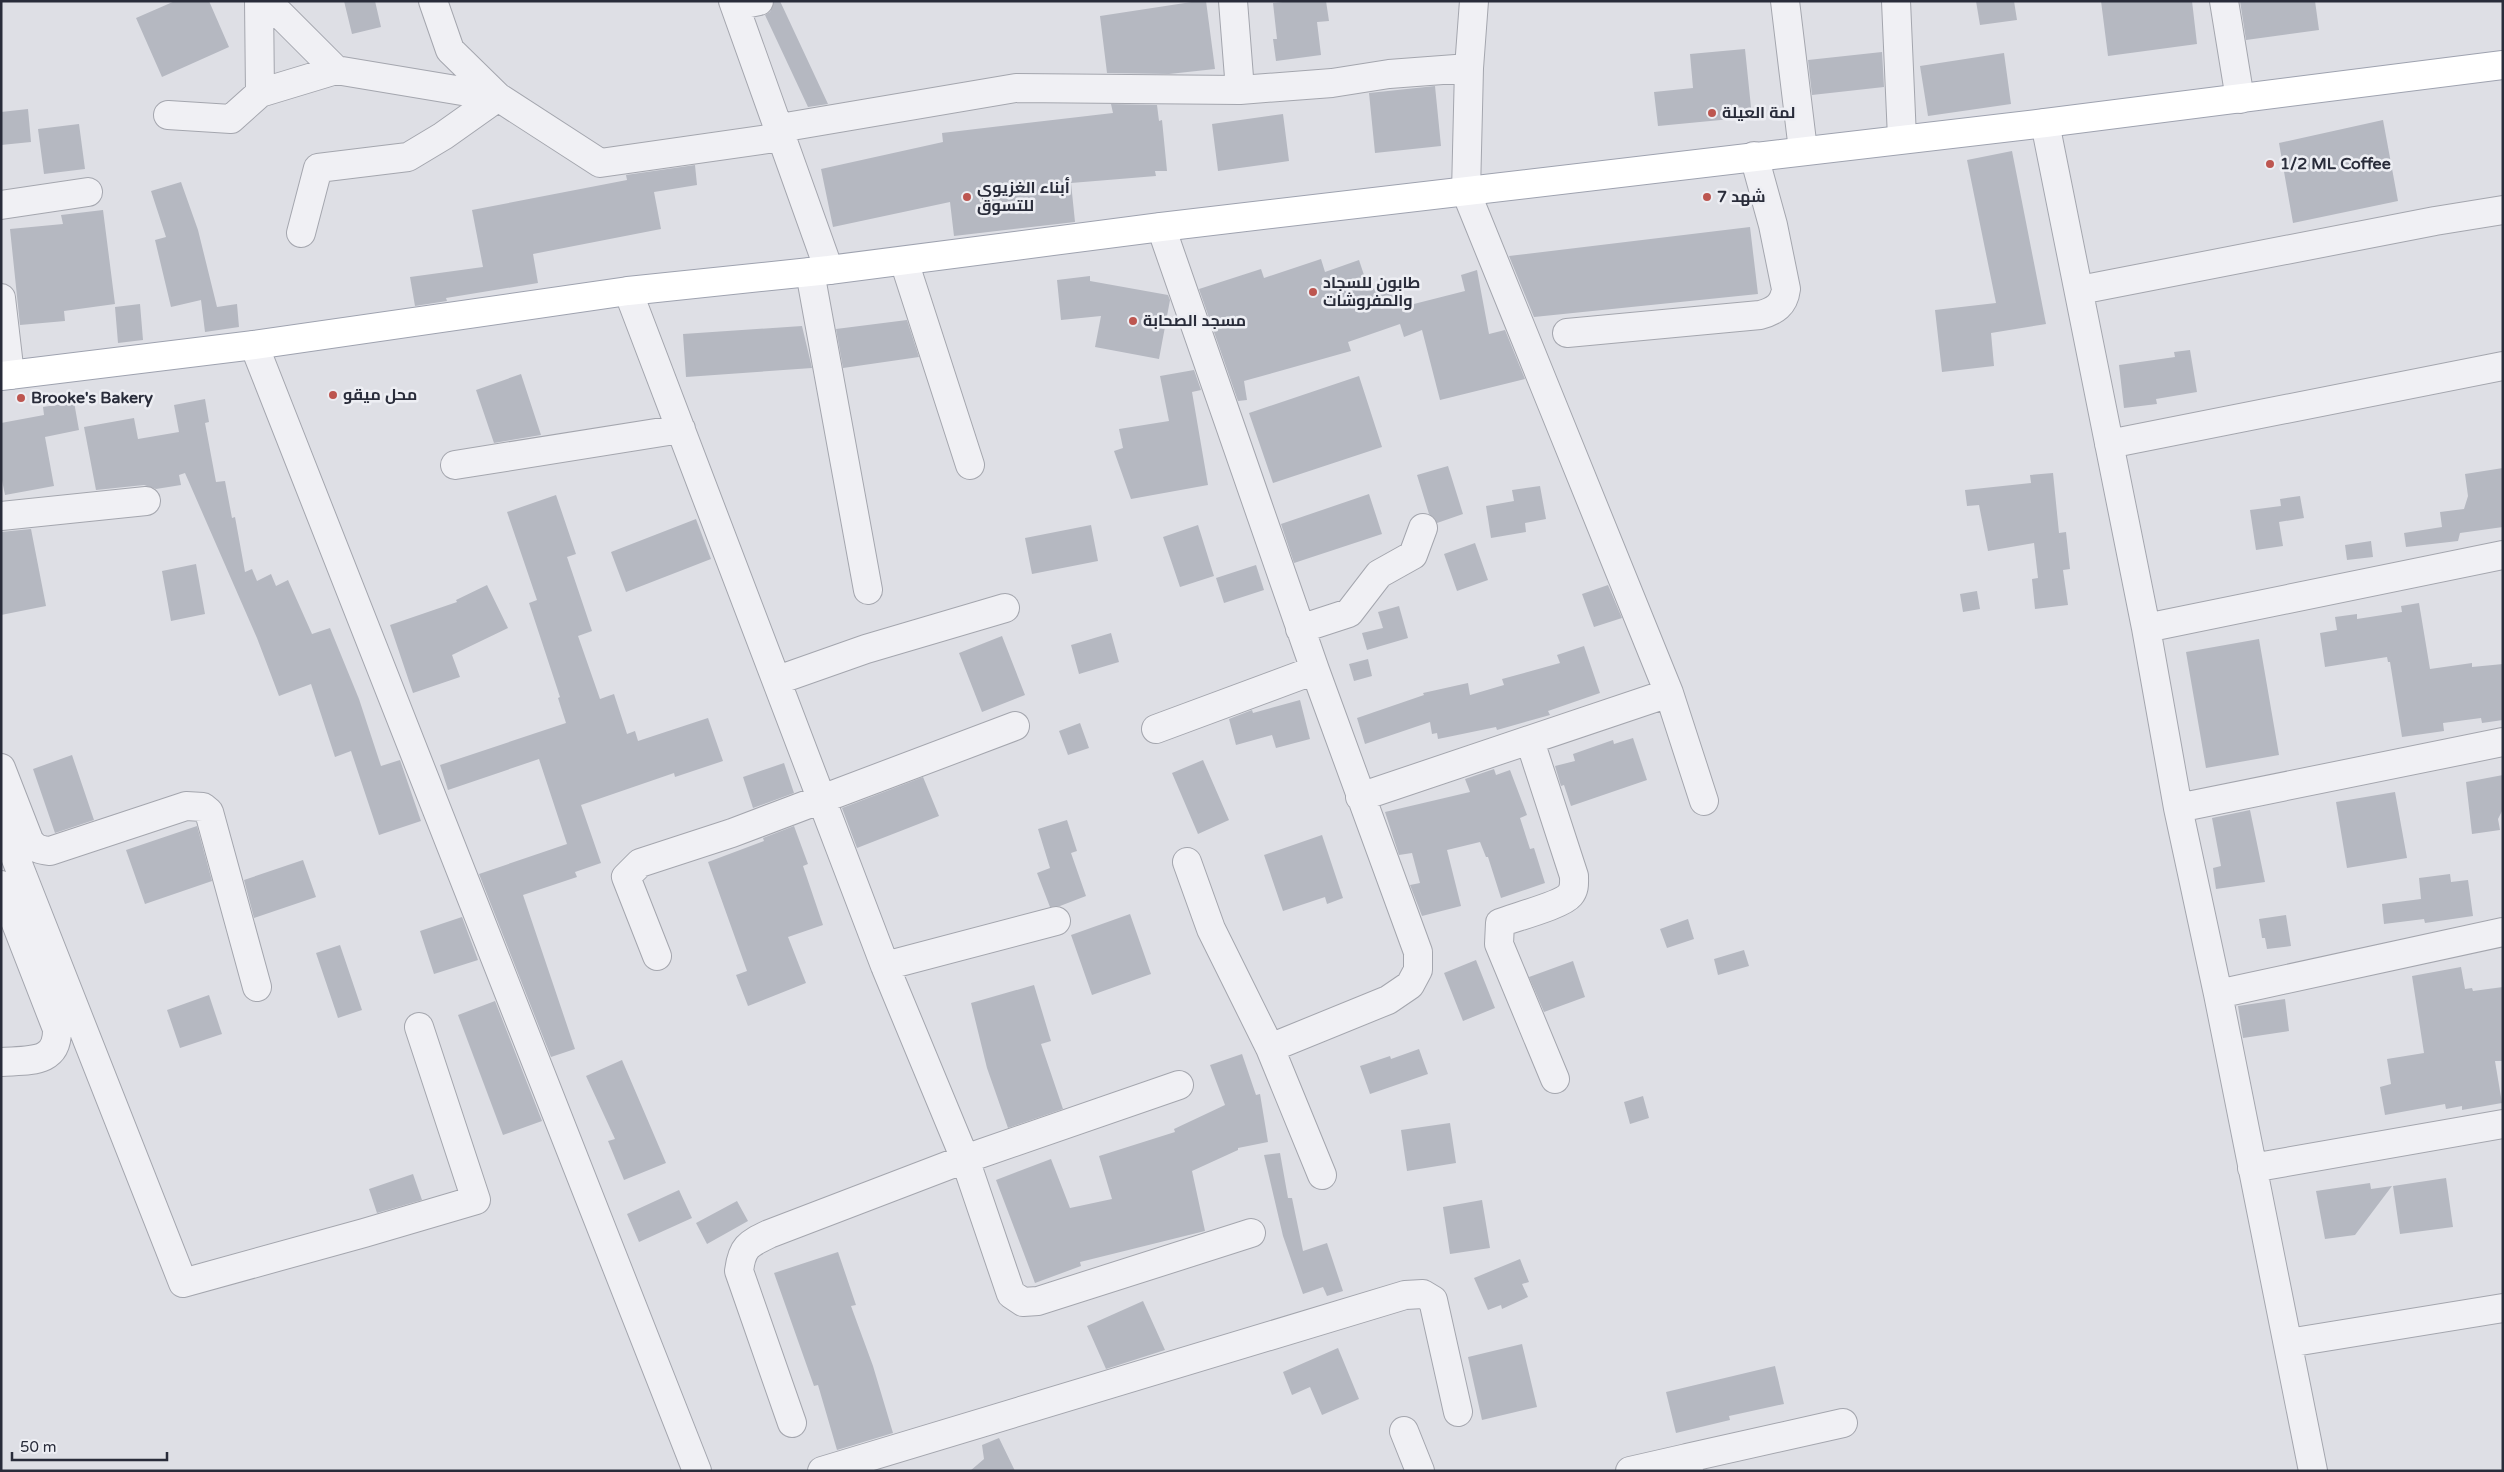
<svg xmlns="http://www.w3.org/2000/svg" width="2504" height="1472" font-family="'Varela Round',Cairo,sans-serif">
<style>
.building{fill:#b5b8c1}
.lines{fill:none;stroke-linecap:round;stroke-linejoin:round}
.minor-casing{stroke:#a4a6ae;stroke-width:30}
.major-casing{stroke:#9ea2af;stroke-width:30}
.minor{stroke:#f0f0f4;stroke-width:28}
.major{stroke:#fff;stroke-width:28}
.poi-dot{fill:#bd5650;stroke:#edeef3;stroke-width:2}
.labels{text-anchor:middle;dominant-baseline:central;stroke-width:5;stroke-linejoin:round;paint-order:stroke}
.poi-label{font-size:16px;font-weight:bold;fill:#292c3a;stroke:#edeef3;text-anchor:start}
</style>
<rect width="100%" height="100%" fill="#dedfe5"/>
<path class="building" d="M175,1H209L229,47L162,77L136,18Z
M344,1H375L381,27L352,34Z
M774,1H780L828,104L808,107L765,15L770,12Z
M1198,1H1206L1215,69L1169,74L1107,73L1100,16Z
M1292,1H1326L1329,21L1317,22L1321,55L1276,61L1273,39H1277L1273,3Z
M1976,1H2014L2017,20L1980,25Z
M2101,1H2192L2197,44L2108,56Z
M2240,1H2315L2319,30L2246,40Z
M1745,49L1752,117L1658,126L1654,92L1693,88L1690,54Z
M1882,52L1884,87L1812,95L1808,60Z
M2004,53L2011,104L1928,116L1920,66Z
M1435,86L1441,146L1375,153L1369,93Z
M1111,104L1157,105L1159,121L1162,120L1167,171H1155L1156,176L1071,183L1075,222L954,236L950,202L833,227L821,169L943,142L942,133L1113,113Z
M28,109L31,142L1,145V112Z
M1283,114L1289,161L1218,171L1212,124Z
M2383,120L2398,201L2293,223L2279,143Z
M79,124L85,169L44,174L38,129Z
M2012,151L2046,324L1991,333L1994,366L1942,372L1935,310L1996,303L1967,160Z
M695,165L697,185L654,192L661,229L533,254L538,283L446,298L447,301L415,306L410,277L483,267L472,210L627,180L626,175Z
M181,182L198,230L217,307L237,304L239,327L205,332L201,300L171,307L155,240L166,237L151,191Z
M103,210L115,304L64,311L65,321L20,325L10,229L63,224L61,215Z
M1750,227L1758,294L1534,317L1509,256Z
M1321,259L1325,272L1359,260L1369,290L1398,281L1406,306L1465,291L1461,275L1477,270L1489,334L1505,330L1525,379L1440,400L1422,330L1404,337L1400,324L1348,342L1351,351L1244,381L1247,400L1238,401L1199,289L1261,269L1264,278Z
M1090,276V281L1168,295L1170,300L1159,359L1095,347L1101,316L1061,320L1057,280Z
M140,304L143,340L118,343L115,307Z
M907,320L919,357L843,368L836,329Z
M802,326L812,368L686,377L683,334Z
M2190,350L2197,392L2156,399L2157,404L2124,408L2119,365L2175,357L2174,352Z
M1194,370L1201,390L1192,392L1208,485L1131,499L1114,451L1123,448L1119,429L1169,421L1160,376Z
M521,374L541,435L494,443L476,390Z
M1359,376L1382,447L1273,483L1249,413Z
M205,399L209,422L205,423L216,482L225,481L232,518L235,517L245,572L252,569L257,581L271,574L276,586L288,580L312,634L330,628L359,699L381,766L400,760L421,821L379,835L351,751L335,757L311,684L279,696L257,638L185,473L179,475L181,485L156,489L144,485L96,490L84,427L134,418L138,439L179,432L174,405Z
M74,402L79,430L45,437L54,486L5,495L1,475V423L44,415L43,407Z
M1448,466L1463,514L1437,523L1429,514L1417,475Z
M2503,468V527L2460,533L2458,541L2406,547L2404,533L2442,527L2440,512L2464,509L2468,496L2465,474Z
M2053,473L2059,533L2066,532L2070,569L2063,570L2068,605L2035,609L2032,579L2038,578L2034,543L1988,551L1979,505L1967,506L1965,490L2031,483L2030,475Z
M1540,486L1546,519L1525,523L1526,532L1491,538L1486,506L1514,501L1512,490Z
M1369,494L1382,534L1294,563L1281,524Z
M556,495L576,554L567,557L592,631L578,636L600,699L614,694L627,734L635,731L638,741L708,718L723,761L675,777L674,773L581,805L601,863L575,872L577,877L523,895L575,1049L551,1057L479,874L567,844L539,759L448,790L440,765L566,723L558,698L560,697L529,603L537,600L507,512Z
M2300,496L2304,518L2279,522L2283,546L2256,550L2250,510L2281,506L2280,499Z
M696,519L711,559L626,592L611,552Z
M1091,525L1098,561L1032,574L1025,538Z
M1198,525L1214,576L1180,587L1163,537Z
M31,529L46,606L1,615V532Z
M2371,541L2373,557L2347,560L2345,545Z
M1475,543L1488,580L1457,591L1444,554Z
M196,564L205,614L171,621L162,571Z
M1256,565L1264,590L1224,603L1216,578Z
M487,585L508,628L452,655L460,677L413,693L390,625L457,602L456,600Z
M1608,585L1622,618L1594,627L1582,594Z
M1977,591L1980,609L1963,612L1960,594Z
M2419,603L2430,669L2472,663V667L2503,664V720L2482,723L2481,718L2443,723L2444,731L2402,737L2390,662H2388L2387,657L2325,667L2320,633L2337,630L2335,617L2357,614V619L2402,612L2401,606Z
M1399,606L1408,638L1367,650L1362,633L1383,628L1378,612Z
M1111,633L1119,662L1079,674L1071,645Z
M1002,636L1025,695L982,712L959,653Z
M2259,639L2279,755L2206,768L2186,652Z
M1584,646L1600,693L1548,711L1550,715L1497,730L1496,727L1438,739L1437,733L1432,734L1430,722L1365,744L1357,718L1424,695L1423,693L1468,683L1470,695L1504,685L1502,679L1560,663L1557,655Z
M1368,659L1372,676L1354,681L1349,664Z
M1300,700L1310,739L1276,748L1272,735L1236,745L1229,719L1252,710L1253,713Z
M1080,723L1089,748L1068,755L1059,731Z
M1633,738L1647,780L1571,806L1564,785L1561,786L1555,766L1575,761L1573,754L1613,740L1614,744Z
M72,755L94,820L55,833L33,769Z
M1203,760L1229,820L1198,834L1172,773Z
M784,763L794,793L753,808L743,777Z
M1494,769L1496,775L1510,770L1527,815L1520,818L1530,849L1534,848L1545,883L1501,898L1488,857H1486L1480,842L1447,850L1461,906L1422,916L1410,885L1420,883L1412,853L1399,855L1385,812L1470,792L1465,779Z
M2503,775V809L2498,819L2500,830L2472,834L2466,782Z
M923,777L939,816L857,848L842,808Z
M2395,792L2407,858L2347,868L2336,802Z
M2250,810L2265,882L2216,889L2213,868L2221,866L2212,818Z
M1067,820L1077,851L1071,853L1086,896L1060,906L1050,907L1037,873L1050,868L1038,829Z
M197,826L212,881L145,904L126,850Z
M794,826L808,864L803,866L823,925L788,937L806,983L748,1006L736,975L747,971L708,862L764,841L763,838Z
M1322,835L1343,898L1327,904L1325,897L1283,911L1264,855Z
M303,860L316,897L254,918L244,880Z
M2450,874L2451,882L2468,880L2473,916L2425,923L2424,919L2384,924L2382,904L2421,899L2419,878Z
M1130,914L1151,974L1092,995L1071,935Z
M2286,915L2291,946L2267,949L2265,938H2262L2259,919Z
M462,917L478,960L434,974L420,931Z
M1688,919L1694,939L1667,948L1660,929Z
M340,945L362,1010L338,1018L316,953Z
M1744,950L1749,966L1718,975L1714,959Z
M1476,960L1495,1008L1463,1021L1444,973Z
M1573,961L1585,997L1544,1012L1529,977Z
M2461,967L2465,989L2472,988L2473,991L2503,987V1061H2495L2502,1103L2462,1110V1106L2446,1109L2445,1104L2385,1115L2380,1087L2391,1084L2387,1059L2424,1053L2412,976Z
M1034,985L1051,1041L1041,1044L1063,1109L1008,1128L987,1068L971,1003Z
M209,995L222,1034L180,1048L167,1010Z
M2285,999L2289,1031L2243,1038L2238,1006Z
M495,1001L542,1121L503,1135L458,1015Z
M1419,1049L1428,1074L1370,1094L1360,1066L1390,1056L1391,1059Z
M1242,1054L1256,1095L1260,1094L1268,1142L1238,1148V1150L1192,1171L1205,1231L1080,1262L1081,1266L1035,1283L996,1180L1051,1159L1070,1208L1112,1199L1099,1156L1175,1132L1174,1129L1225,1105L1210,1065Z
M622,1060L666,1163L624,1180L608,1141L615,1139L586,1076Z
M1643,1096L1649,1118L1630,1124L1624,1102Z
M1450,1123L1456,1163L1407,1171L1401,1130Z
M1280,1153L1288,1198H1292L1303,1251L1327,1243L1343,1291L1327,1296L1323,1287L1303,1294L1283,1236L1264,1155Z
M413,1174L422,1200L377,1213L369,1189Z
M2446,1178L2453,1227L2400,1234L2393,1186Z
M2370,1183L2371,1189L2392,1186L2355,1235L2325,1239L2316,1191Z
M679,1190L692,1218L639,1242L627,1214Z
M1482,1200L1490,1248L1450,1254L1443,1207Z
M737,1201L748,1221L707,1244L696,1223Z
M838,1252L856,1305L851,1306L873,1366L893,1433L837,1450L818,1385L814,1386L774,1273Z
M1520,1259L1529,1282L1522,1284L1528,1297L1502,1309L1501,1305L1488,1310L1474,1278Z
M1143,1301L1165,1350L1106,1369L1087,1326Z
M1522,1344L1537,1407L1482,1420L1468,1357Z
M1338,1348L1359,1399L1322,1415L1310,1387L1292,1395L1283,1372Z
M1775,1366L1784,1404L1729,1416L1730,1420L1676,1433L1666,1392Z
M999,1438L1015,1471H970L984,1459L982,1445Z"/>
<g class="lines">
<defs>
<path id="minor" d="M259,1L260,93
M267,1L336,70L498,97L443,136L408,157L318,168L301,233
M433,1L450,50L498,97L600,163L782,137
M733,1L829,270
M1233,1L1240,90
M1474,1L1469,68L1466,192L1669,693L1704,801
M1785,1L1803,150
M1896,1L1902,138
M2224,1L2240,99
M735,6L759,1
M168,115L231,119L260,93L336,70
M2045,123L2146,628L2178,808L2218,994L2313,1471
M780,128L1016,88L1240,90L1332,83L1389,74L1469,68
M1,205L88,192
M1161,227L1315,670L1418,952V970L1410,985L1388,1000L1270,1048L1322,1175
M904,261L970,465
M810,272L868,590
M2080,290L2435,221L2503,210
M628,291L885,966L965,1159L1011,1294L1023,1302L1038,1301L1251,1233
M1,298L10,375
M1567,333L1760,315C1775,311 1784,305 1786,289L1773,225L1754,156
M254,345L697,1471
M2109,444L2503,366
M455,465L681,429
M1,516L146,501
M2146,628L2503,555
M1300,629L1349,613L1379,574L1413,555L1423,528
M778,680L866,649L1005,608
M1156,729L1315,670
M1530,741L1574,876C1574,883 1575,889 1570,895C1562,905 1515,917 1500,923L1499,944L1555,1079
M1,768L29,840C35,849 40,850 50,851L186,806L203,807L209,812L257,987
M1360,797L1669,693
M2178,808L2503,742
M1,821L183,1283L364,1233L476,1200L419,1027
M1187,862L1211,929L1270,1048
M1,885L57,1029C58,1064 30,1060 1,1062
M657,956L626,877L640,863L732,833L1015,726
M885,966L1056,921
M2218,994L2503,932
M2252,1168L2503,1124
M2288,1343L2503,1308
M792,1423L739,1271C742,1247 748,1244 769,1234L965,1159L1179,1085
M1404,1431L1420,1471
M1687,1458L1843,1423
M822,1471L1405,1295L1423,1294L1433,1300L1458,1412
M1630,1471L1687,1458L1689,1471"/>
<path id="major" d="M1,376L254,345L628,291L829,270L1161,227L2045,123L2503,65"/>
</defs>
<use href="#minor" class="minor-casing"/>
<use href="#major" class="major-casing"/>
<use href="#minor" class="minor"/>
<use href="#major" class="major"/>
</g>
<g class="poi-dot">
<circle cx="1712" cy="113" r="5"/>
<circle cx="2270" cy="164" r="5"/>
<circle cx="967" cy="197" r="5"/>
<circle cx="1707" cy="197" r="5"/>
<circle cx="1313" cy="292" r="5"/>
<circle cx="1133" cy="321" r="5"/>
<circle cx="333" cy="395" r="5"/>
<circle cx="21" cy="398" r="5"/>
</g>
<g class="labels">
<g class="poi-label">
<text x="1722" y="113">لمة العيلة</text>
<text x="2280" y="164">1/2 ML Coffee</text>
<text x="977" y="188">أبناء الغزيوي<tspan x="977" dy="18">للتسوق</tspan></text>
<text x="1717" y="197">شهد 7</text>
<text x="1323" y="283">طابون للسجاد<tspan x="1323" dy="18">والمفروشات</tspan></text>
<text x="1143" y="321">مسجد الصحابة</text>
<text x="343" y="395">محل ميقو</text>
<text x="31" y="398">Brooke's Bakery</text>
</g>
</g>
<rect width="2504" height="1472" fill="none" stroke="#292c3a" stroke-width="5"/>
<path d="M12 1452v8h155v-8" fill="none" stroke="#292c3a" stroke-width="2.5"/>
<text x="20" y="1452" font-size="15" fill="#292c3a" stroke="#edeef3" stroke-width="4" paint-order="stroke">50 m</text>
</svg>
